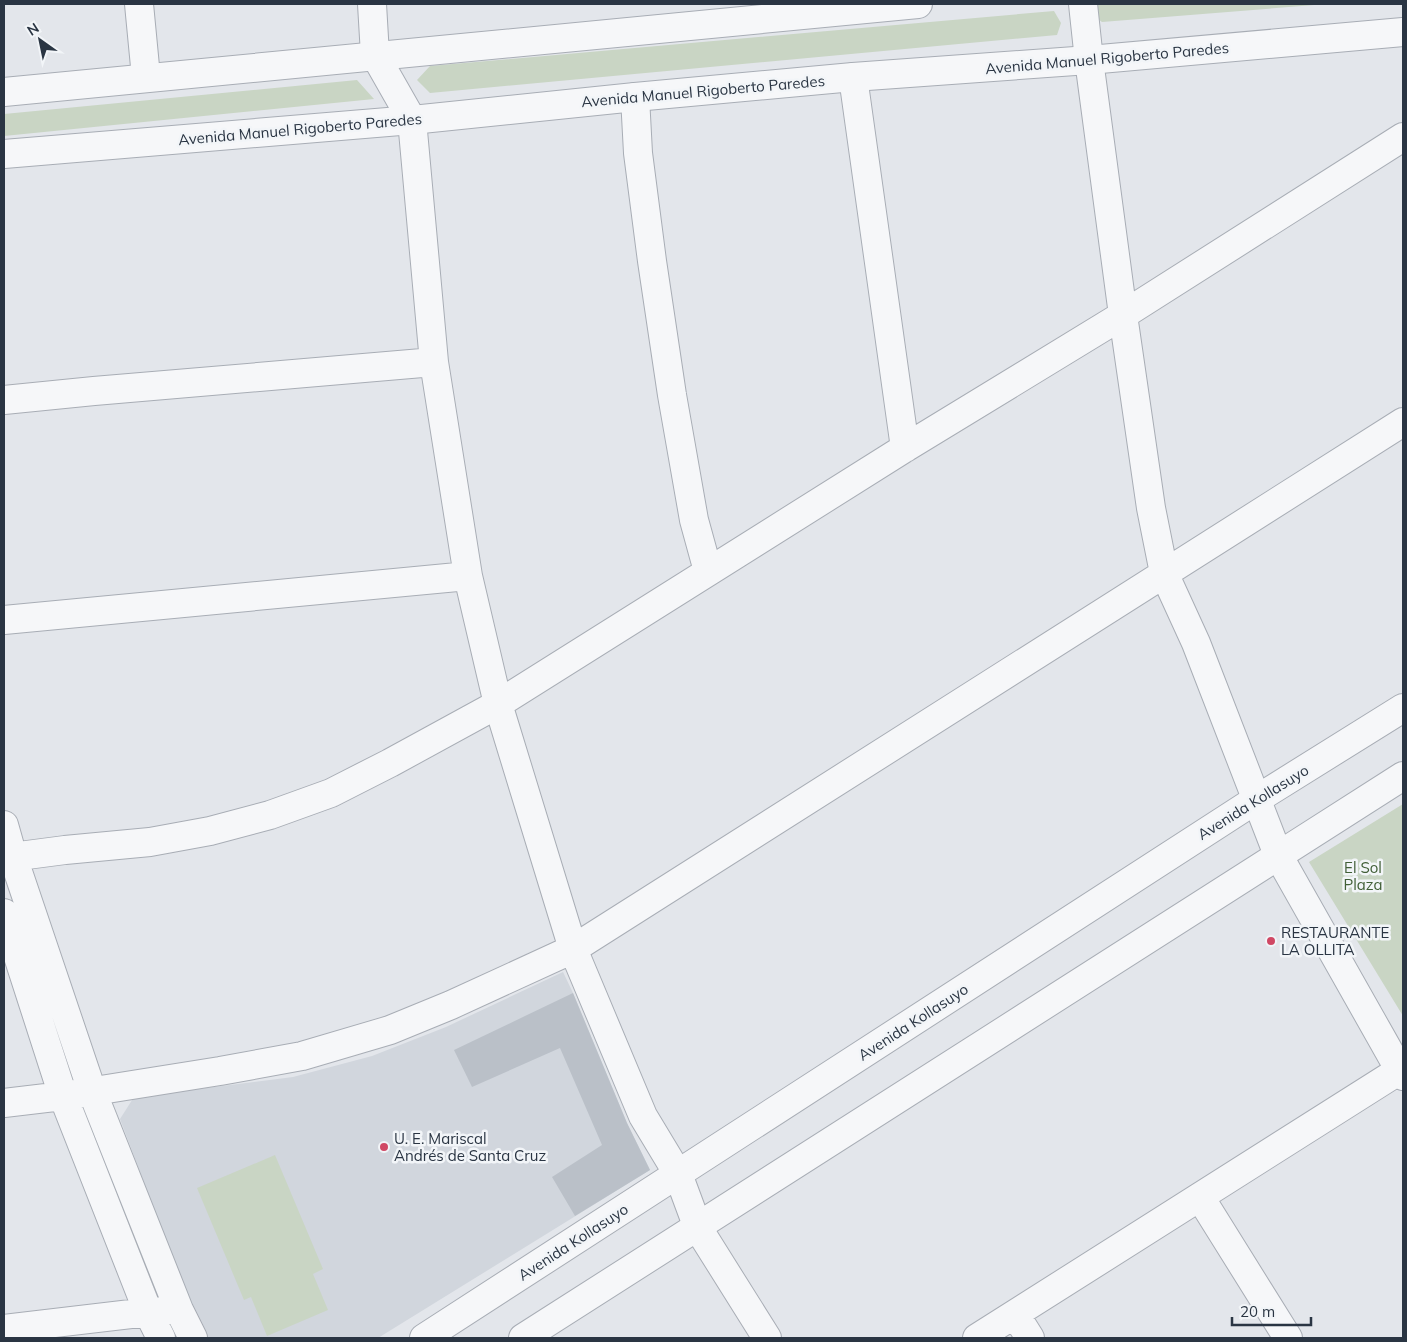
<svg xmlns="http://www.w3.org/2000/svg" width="1407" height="1342" font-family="Mulish,sans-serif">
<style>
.built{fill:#d1d6dd}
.green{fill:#c9d5c4}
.building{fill:#bac0c8}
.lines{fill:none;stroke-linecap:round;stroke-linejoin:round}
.minor-casing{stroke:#a8adb5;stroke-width:30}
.tertiary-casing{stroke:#a8adb5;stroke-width:30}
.minor{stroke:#f6f7f9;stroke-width:28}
.tertiary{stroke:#f6f7f9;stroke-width:28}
.poi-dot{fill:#d04864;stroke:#f2f5f8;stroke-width:2}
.labels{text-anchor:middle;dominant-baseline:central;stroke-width:5;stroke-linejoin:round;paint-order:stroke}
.street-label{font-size:15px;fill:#2a3543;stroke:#f2f5f8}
.park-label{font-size:15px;fill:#415f37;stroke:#f2f5f8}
.poi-label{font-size:15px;fill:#2a3543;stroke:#f2f5f8;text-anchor:start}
</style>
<rect width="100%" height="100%" fill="#e3e6eb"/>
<path class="built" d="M563,972L573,993L627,1123L650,1170L378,1338H208L187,1296L120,1119L134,1097L293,1077L372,1056L446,1027Z"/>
<path class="green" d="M1099,4H1327L1102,22L1090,13Z
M1054,11L1061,23L1057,35L430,93L417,80L430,66Z
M357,80L374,99L4,136V114Z
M1403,804V1016L1309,862Z
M275,1155L323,1269L313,1274L328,1310L267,1336L251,1297L244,1300L197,1188Z"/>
<path class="building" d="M573,993L627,1123L650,1170L575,1216L552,1177L602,1145L560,1048L472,1087L454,1050Z"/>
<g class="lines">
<defs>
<path id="minor" d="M139,4L146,77
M372,4L375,55L412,120L434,362L468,576L498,704L573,949L643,1116L678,1174L698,1228L767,1338
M1083,4L1089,60L1123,315L1151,508L1164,573L1196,643L1278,855L1403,1076
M853,77L905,448
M635,97L638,153L652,261L672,395L694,520L708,571
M4,400L94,391L434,362
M4,620L468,576
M4,825L13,857L92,1091L179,1310L193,1338
M4,858L65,850L150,842L210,831L270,815L331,793L390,763L498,704L905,448L1123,315L1403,137
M4,913L63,1096L148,1312L161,1338
M4,1103L63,1096L220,1071L302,1056L390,1030L451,1005L573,949L1403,422
M1200,1197L1288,1338
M1015,1314L1030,1338
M4,1329L148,1312L165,1311
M977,1338L1400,1070"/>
<path id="tertiary" d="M4,92L918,4
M4,154L412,120L635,97L853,77L1089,60L1403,32
M424,1338L1257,799L1403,708
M523,1338L1403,776"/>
</defs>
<use href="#minor" class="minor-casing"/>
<use href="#tertiary" class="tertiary-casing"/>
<use href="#minor" class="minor"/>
<use href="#tertiary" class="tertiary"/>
</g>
<g class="poi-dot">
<circle cx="1271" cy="941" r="5"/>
<circle cx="384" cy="1147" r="5"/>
</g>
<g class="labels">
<g class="street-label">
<text transform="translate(1107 58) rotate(-5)">Avenida Manuel Rigoberto Paredes</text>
<text transform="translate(703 91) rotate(-5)">Avenida Manuel Rigoberto Paredes</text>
<text transform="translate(300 129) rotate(-5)">Avenida Manuel Rigoberto Paredes</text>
<text transform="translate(1253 802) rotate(-32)">Avenida Kollasuyo</text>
<text transform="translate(913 1022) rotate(-33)">Avenida Kollasuyo</text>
<text transform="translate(573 1242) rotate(-33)">Avenida Kollasuyo</text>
</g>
<g class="park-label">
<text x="1363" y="867">El Sol<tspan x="1363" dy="17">Plaza</tspan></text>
</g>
<g class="poi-label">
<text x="1281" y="932">RESTAURANTE<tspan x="1281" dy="17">LA OLLITA</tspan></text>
<text x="394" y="1138">U. E. Mariscal<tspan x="394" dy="17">Andrés de Santa Cruz</tspan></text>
</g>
</g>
<rect width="1407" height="1342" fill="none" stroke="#2a3543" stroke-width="10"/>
<g transform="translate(40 40) rotate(327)" stroke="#f2f5f8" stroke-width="4" paint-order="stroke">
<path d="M0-4L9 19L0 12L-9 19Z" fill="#2a3543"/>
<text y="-8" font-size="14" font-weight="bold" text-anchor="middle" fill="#2a3543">N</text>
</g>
<path d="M1232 1317v8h79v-8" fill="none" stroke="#2a3543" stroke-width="2.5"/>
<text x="1240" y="1317" font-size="15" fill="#2a3543" stroke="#f2f5f8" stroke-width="4" paint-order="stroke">20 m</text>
</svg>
